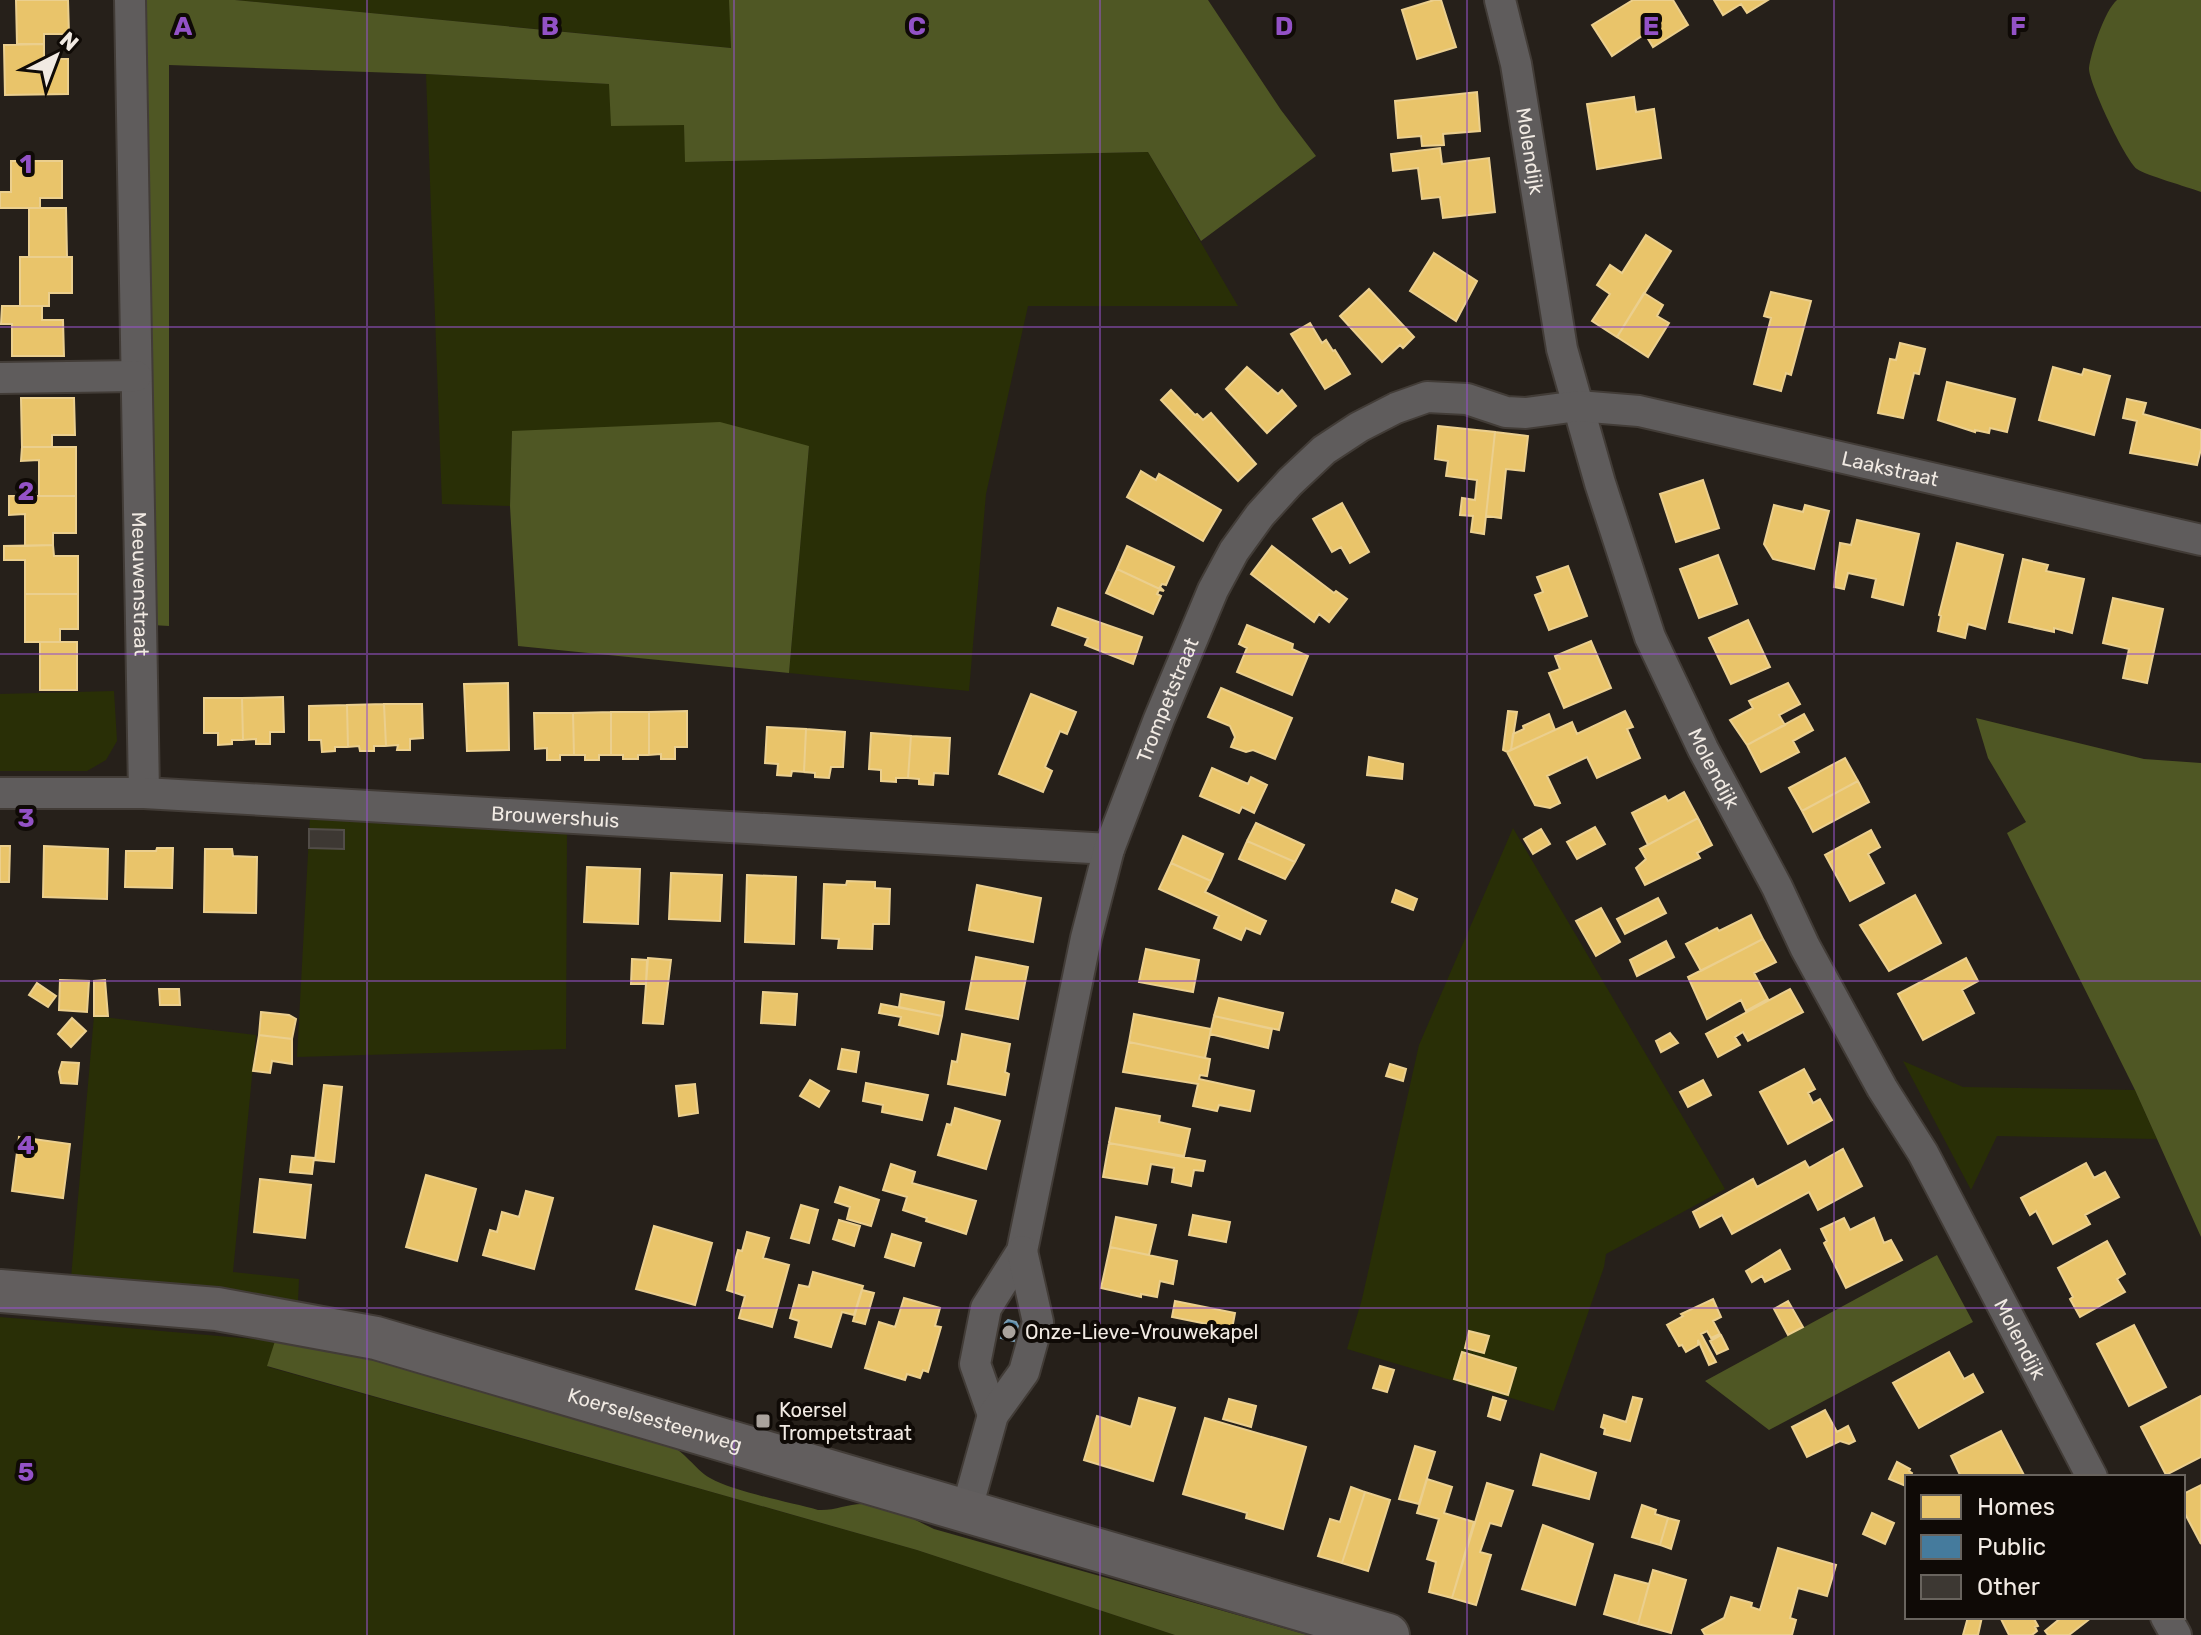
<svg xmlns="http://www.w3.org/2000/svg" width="2201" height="1635" font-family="Rubik,sans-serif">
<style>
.green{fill:#292f06}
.forest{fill:#4f5724}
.homes{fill:#e9c46a;stroke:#ebcf8e;stroke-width:2}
.public{fill:#457b9d;stroke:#799cb2;stroke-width:2}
.building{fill:#3d3833;stroke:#524d48;stroke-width:2}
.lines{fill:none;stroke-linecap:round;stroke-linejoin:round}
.street-casing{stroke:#423c37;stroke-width:34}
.secondary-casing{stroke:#423c37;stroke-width:46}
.street{stroke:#5f5c5c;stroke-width:30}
.secondary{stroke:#625e5e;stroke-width:42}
.grid{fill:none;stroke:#9352c6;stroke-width:2;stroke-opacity:0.55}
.poi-dot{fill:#aaa39d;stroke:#0f0a06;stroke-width:3}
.labels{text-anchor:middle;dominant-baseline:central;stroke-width:8;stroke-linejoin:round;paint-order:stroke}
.street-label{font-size:20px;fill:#f1eae3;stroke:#0f0a06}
.poi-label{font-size:20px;fill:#f1eae3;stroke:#0f0a06;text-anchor:start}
.grid-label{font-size:26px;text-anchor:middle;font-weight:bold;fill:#9352c6;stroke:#0f0a06;stroke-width:8;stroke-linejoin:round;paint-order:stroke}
</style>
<rect width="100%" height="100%" fill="#26201a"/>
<path class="green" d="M235,0H729L732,48Z
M426,74L609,84L684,125L686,162L1148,152L1238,306H1028L986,494L969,691L789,673L809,446L512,431L510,506L442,504Z
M114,691L117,741L106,760L87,771H0V694Z
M310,817L567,829L566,1049L297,1057Z
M1513,828L1725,1189L1606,1254L1604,1267L1554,1411L1347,1349L1362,1299L1419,1045Z
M94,1016L256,1035L233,1272L299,1279L298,1301L230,1292L71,1278Z
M1903,1061L1963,1087L2135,1090L2157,1139L1997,1136L1971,1190Z
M0,1317L275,1341L268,1367L917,1550L1175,1635H0Z"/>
<path class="forest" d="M145,0H235L731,48L729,0H1208L1281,110L1316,156L1201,241L1148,152L685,162L684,125L611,126L609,84L426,74L169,65V626L152,625Z
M2117,0H2201V192C2188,187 2145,175 2137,169C2125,160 2088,81 2089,68C2091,52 2105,10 2117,0Z
M720,422L809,446L789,673L518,646L510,506L512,431Z
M1976,718L2144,759L2201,763V1237L2135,1090L2007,833L2026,822L1988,758Z
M1937,1255L1973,1322L1769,1430L1705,1381Z
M275,1341L365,1358L666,1444C685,1450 694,1469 710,1478C735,1492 789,1502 818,1510C834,1511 847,1504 862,1504C887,1503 912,1519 934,1529L1308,1635H1175L917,1550L267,1366Z"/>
<path class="homes" d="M16,0H68L69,34H44V44H17Z
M1434,0H1441L1456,47L1417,59L1402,10Z
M1633,0H1673L1688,25L1653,47L1645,34L1612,56L1592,25Z
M1714,0H1768L1747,13L1741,4L1723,15Z
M44,44V59H68V94L5,95L4,45Z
M1477,92L1480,131L1443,134L1444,145L1422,146L1421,136L1398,138L1395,101Z
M1634,97L1636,112L1654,109L1661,158L1597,169L1587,104Z
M1440,148L1442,164L1489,158L1495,212L1443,218L1440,197L1422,199L1418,168L1393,171L1391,154Z
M11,161H62V198H40V208H0V192H11Z
M29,208H66L67,257H29Z
M1646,235L1671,251L1617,337L1592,321L1610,294L1597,285L1610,265L1622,273Z
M1434,253L1477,281L1456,321L1410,291Z
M20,257H72V293H49V306H20Z
M1369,289L1414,337L1403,348L1400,345L1382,362L1340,316Z
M1771,292L1811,301L1791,375L1786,373L1781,391L1754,384L1771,318L1764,316Z
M1644,293L1663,305L1657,316L1669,323L1648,357L1617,337Z
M2,306H42V320H63L64,356H12V324H1Z
M1310,323L1322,343L1326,340L1333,351L1335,350L1350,374L1325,389L1291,334Z
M1900,343L1925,349L1919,374L1914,373L1903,418L1878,413L1890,359L1896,360Z
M1247,367L1278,394L1282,390L1296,406L1267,433L1226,389Z
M2053,367L2082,375L2084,369L2110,376L2094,435L2039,420Z
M1947,382L2015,399L2007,432L1990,428L1989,433L1975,430V432L1938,420Z
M1171,390L1195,415L1197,414L1203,420L1211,413L1256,464L1238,481L1161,400Z
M21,398H74L75,435H52V447H22Z
M2127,399L2146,403L2143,414L2201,430V449L2197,465L2130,453L2137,421L2123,418Z
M1438,426L1495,432L1484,534L1471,532L1473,516L1460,515L1462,498L1475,500L1477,480L1446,476L1448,461L1435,459Z
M1495,432L1528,436L1524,471L1506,469L1501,518L1486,516Z
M22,447H76V496H39V460L21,461Z
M1141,471L1156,480L1159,474L1221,510L1203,541L1127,497Z
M1703,480L1719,528L1676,542L1660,494Z
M9,496H76V533H53V545L25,546V514L9,515Z
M1342,503L1369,552L1350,563L1341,547L1332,552L1313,519Z
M1774,505L1803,512L1805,505L1829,511L1814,569L1773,559L1764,544Z
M1857,520L1919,534L1903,605L1872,597L1876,579L1848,573L1844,589L1834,587L1840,543L1851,545Z
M1957,543L2003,555L1985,629L1968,624L1965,638L1938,631L1941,616L1939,615Z
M53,545L54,556H78V594H25V560H4V546Z
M1127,546L1174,567L1166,585L1162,584L1160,587L1164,591L1117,569Z
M1272,546L1334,593L1336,591L1347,599L1329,622L1319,614L1314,622L1251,574Z
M1718,555L1737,604L1699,618L1680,569Z
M2023,559L2048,565L2046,571L2084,579L2072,633L2054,628V632L2009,622Z
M1568,566L1587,616L1549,630L1535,595L1543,592L1537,577Z
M1117,569L1164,591L1159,590L1157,594L1161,596L1153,614L1106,593Z
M25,594H78V629H60V642H25Z
M2113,598L2163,609L2147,683L2123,678L2129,649L2103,643Z
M1058,608L1142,637L1133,664L1085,645L1088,638L1052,625Z
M1748,620L1770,667L1731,684L1709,638Z
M1247,625L1293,644L1292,649L1308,656L1292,695L1237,672L1247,648L1239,644Z
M1591,641L1611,688L1564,708L1549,673L1560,669L1555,656Z
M40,642H77V690H40Z
M508,683L509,750L467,751L464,684Z
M1788,683L1800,704L1779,715L1785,725L1747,745L1730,720L1753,708L1749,701Z
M1221,688L1292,718L1275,759L1253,750L1246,752L1231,747L1235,737L1230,726L1208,717Z
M1031,694L1076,712L1067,734L1060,731L1045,767L1052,771L1043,792L999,774Z
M283,697L284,732H270V744H256V739L243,740L242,698Z
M204,698H242L243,740H232V744L218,745V733H204Z
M384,704H422L423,738L410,739V750H397L398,745L386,746Z
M384,704L386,746H374V751H360L359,746L348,747L347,705Z
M347,705L348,747H335V751L322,752L321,740H309V706Z
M687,711V747H675V759H661V754L649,755V712Z
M1508,711L1517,712L1511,750L1507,752L1503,750Z
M1625,711L1633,727L1627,729L1640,758L1597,778L1587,757L1547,776L1560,803L1550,808L1535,805L1507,752L1572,722L1577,734Z
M611,712H649V755H638V759H623V755H611Z
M611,712V755H599V760H585V755H574L573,713Z
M534,713H573L574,755H560V760H547V748L535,749Z
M1549,714L1555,730L1511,750L1513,734L1524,729L1523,726Z
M1804,714L1813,730L1793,741L1799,752L1761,772L1747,745Z
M767,727L806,729L804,772L792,771L791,776L777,775L778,764L765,763Z
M806,729L845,732L843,767H831L829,778L815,777V773L804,772Z
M871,733L911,736L908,778H896V782L881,781V770L869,769Z
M911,736L950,738L948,774L934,773L933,785L919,784V779L908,778Z
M1369,757L1403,764L1402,779L1367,775Z
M1845,758L1858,781L1802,811L1789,788Z
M1212,768L1248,784L1251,777L1267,785L1254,813L1242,807L1239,813L1200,796Z
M1858,781L1869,802L1813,832L1802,811Z
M1684,792L1698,818L1648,845L1632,813L1665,796L1668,801Z
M1698,818L1712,845L1697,853L1700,858L1645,885L1636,868L1646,859L1640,849Z
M1256,823L1304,845L1295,862L1247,841Z
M1595,827L1605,844L1577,859L1567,842Z
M1541,829L1550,844L1533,854L1524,839Z
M1871,830L1880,847L1868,854L1884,883L1850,901L1825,855Z
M1183,836L1223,854L1211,881L1171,863Z
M1247,841L1295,862L1285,879L1239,859Z
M0,846H10L9,882H0Z
M44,846L108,849L107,899L43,897Z
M157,848H173L172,888L125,887L126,851H156Z
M205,849H232L233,856L257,857L256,913L204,912Z
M1171,863L1211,881L1205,892L1266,921L1260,934L1246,928L1241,940L1214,928L1219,916L1159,889Z
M587,867L640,869L638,924L584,922Z
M671,873L722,875L720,921L669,919Z
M747,875L796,877L794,944L745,942Z
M847,881L875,882V888L890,889L889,924H873L872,949L838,948L839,939L822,938L824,884L846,885Z
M977,885L1041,898L1033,942L969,930Z
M1396,890L1417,899L1413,910L1392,902Z
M1915,895L1941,943L1889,971L1860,925Z
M1658,898L1666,913L1625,934L1617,919Z
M1601,908L1620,942L1596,956L1576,921Z
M1751,915L1763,939L1701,971L1686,944L1717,928L1719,931Z
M1763,939L1776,962L1754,973L1768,999L1746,1011L1741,1000L1707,1019L1688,977Z
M1666,941L1674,957L1637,976L1630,960Z
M1146,949L1199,960L1193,992L1139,982Z
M976,957L1028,967L1018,1019L966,1009Z
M648,958L671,960L663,1024L643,1023Z
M1966,958L1978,981L1962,990L1974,1013L1923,1040L1898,994Z
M632,959L647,960L646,984H631Z
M60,980L89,981L87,1012L59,1010Z
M105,980L108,1016H94V981Z
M37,983L56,996L48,1007L29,995Z
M159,989H179L180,1005H160Z
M1790,989L1803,1012L1748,1041L1743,1032L1735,1037L1740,1045L1718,1057L1706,1034Z
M763,992L797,994L795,1025L761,1023Z
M901,994L944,1002L942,1016L899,1007Z
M1219,998L1283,1013L1279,1030L1214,1016Z
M881,1004L942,1016L938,1034L899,1025L901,1017L879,1013Z
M261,1012L289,1015L296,1019L292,1039L259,1035Z
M1134,1014L1211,1029L1205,1058L1129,1042Z
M1214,1016L1272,1029L1268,1048L1210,1034Z
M72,1018L86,1031L71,1047L58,1034Z
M1670,1033L1678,1043L1661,1052L1656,1041Z
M962,1034L1010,1044L1005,1072L1009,1074L1005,1095L948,1084L952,1061L957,1062Z
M259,1035L292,1039V1064L272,1061L270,1073L253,1071Z
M1129,1042L1210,1059L1207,1076L1200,1075L1199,1079L1254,1091L1250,1111L1219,1105L1217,1111L1193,1106L1198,1084L1123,1072Z
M842,1049L859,1052L856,1072L838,1069Z
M62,1062L79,1063L77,1084L61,1083L59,1072Z
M1390,1064L1406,1069L1403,1081L1386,1076Z
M1804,1069L1815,1089L1808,1093L1813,1103L1820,1099L1832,1120L1788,1144L1760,1092Z
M810,1080L829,1091L819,1107L800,1096Z
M1703,1080L1711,1095L1688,1107L1680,1092Z
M866,1083L928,1095L922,1120L882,1112L883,1105L863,1101Z
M695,1084L698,1113L679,1116L676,1086Z
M324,1085L342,1087L334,1162L315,1160Z
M955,1108L1000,1121L986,1169L938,1155L947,1124L951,1125Z
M1116,1108L1160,1116L1159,1122L1190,1129L1184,1156L1109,1143Z
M19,1137L70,1144L63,1198L12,1191Z
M1109,1143L1205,1161L1203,1171L1194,1170L1191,1186L1172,1182L1174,1168L1151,1164L1147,1184L1103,1177Z
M1843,1149L1862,1186L1818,1210L1809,1192L1732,1234L1722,1215L1700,1227L1693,1212L1753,1179L1757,1187L1805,1161L1809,1168Z
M292,1156L314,1158L312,1174L290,1172Z
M2086,1163L2094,1178L2105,1172L2119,1197L2085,1215L2090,1224L2053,1244L2036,1211L2030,1215L2021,1198Z
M891,1164L915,1172L912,1183L976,1201L966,1234L926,1221L927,1218L903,1210L907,1197L883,1190Z
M426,1175L476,1189L457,1261L406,1247Z
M260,1179L311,1185L305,1238L254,1232Z
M840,1187L879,1200L871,1226L847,1219L850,1207L835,1202Z
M526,1191L553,1198L534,1269L483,1255L490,1230L497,1232L502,1212L519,1217Z
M801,1205L818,1210L809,1243L791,1238Z
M1193,1215L1230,1222L1226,1242L1189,1235Z
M1116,1217L1156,1225L1149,1255L1110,1247Z
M1844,1218L1850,1230L1874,1218L1884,1243L1891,1240L1902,1260L1846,1288L1824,1243L1827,1241L1821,1229Z
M839,1220L860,1226L854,1246L833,1239Z
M654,1226L712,1243L695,1305L636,1289Z
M747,1232L769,1238L763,1258L789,1265L772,1327L739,1318L745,1296L727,1290L738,1250L742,1251Z
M892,1234L921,1243L914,1266L885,1257Z
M2107,1241L2125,1274L2117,1279L2125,1292L2080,1317L2070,1299L2073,1297L2058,1268Z
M1110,1247L1177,1261L1173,1284L1160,1281L1157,1297L1141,1294V1297L1101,1288Z
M1780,1250L1790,1269L1765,1282L1762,1276L1752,1282L1746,1271Z
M813,1272L863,1286L854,1315L842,1312L831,1347L795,1337L799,1321L790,1318L799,1285L809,1287Z
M862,1290L874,1293L865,1324L853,1321Z
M904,1298L940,1308L935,1326L941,1327L928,1372L923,1370L920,1378L907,1374L905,1380L865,1368L879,1322L895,1327Z
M1713,1299L1721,1317L1713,1321L1720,1334L1711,1338L1707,1331L1701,1334L1716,1362L1709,1365L1698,1340V1345L1686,1352L1682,1345L1679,1346L1667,1325L1683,1316L1681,1314Z
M1175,1301L1235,1313L1232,1329L1172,1317Z
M1788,1301L1803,1327L1788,1335L1774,1309Z
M2134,1325L2166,1387L2129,1406L2097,1344Z
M1469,1331L1489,1336L1484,1353L1465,1348Z
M1721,1335L1728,1349L1717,1354L1710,1341Z
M1462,1352L1516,1368L1508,1395L1454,1379Z
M1949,1352L1964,1379L1973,1374L1983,1392L1919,1428L1893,1383Z
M1380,1366L1394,1370L1387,1392L1373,1388Z
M2201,1396V1457L2166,1475L2141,1427Z
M1493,1397L1506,1401L1500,1420L1488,1416Z
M1633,1397L1642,1399L1630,1441L1604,1434L1605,1429L1601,1427L1604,1415L1626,1422Z
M1139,1398L1175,1408L1153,1481L1084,1460L1097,1416L1131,1427Z
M1229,1399L1256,1406L1251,1427L1223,1419Z
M1825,1410L1837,1432L1848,1426L1855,1441L1849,1444L1840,1441L1807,1457L1792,1427Z
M1205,1418L1306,1447L1283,1529L1246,1518L1247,1513L1183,1494Z
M2001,1431L2025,1477H1961L1951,1456Z
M1415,1446L1435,1452L1419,1504L1399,1499Z
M1541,1454L1596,1473L1589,1499L1533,1485Z
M1897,1462L1910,1469L1909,1471L1912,1473L1910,1477H1907L1906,1486L1889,1479Z
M1427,1479L1452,1487L1444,1513L1474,1522L1452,1598L1429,1592L1436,1562L1427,1559L1439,1519L1417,1513Z
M1487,1483L1513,1491L1501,1526L1490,1523L1480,1552L1491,1555L1476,1605L1452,1598Z
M2201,1485V1544L2183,1510V1494Z
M1351,1487L1365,1492L1342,1563L1318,1556L1330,1519L1340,1522Z
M1365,1492L1390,1500L1368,1571L1342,1563Z
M1642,1505L1656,1510L1655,1514L1668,1518L1660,1545L1632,1537Z
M1872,1513L1894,1523L1885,1544L1863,1534Z
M1668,1518L1679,1521L1671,1549L1660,1545Z
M1543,1525L1593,1544L1575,1605L1522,1589Z
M1778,1548L1836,1565L1827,1596L1798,1588L1790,1618L1796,1620L1792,1635H1705L1702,1630L1724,1618L1731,1597L1752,1603L1751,1607L1760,1610Z
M1653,1570L1686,1580L1671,1633L1638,1624Z
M1615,1575L1649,1584L1638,1624L1604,1614Z
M1968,1617H1982L1978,1635H1963Z
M2000,1617H2033L2038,1626L2035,1627L2037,1631L2032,1635H2009Z
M2062,1617H2090L2091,1618L2069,1635H2048L2045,1631Z"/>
<path class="public" d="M1008,1320L1016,1322L1018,1326L1014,1341L1001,1338L1005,1323Z"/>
<path class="building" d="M309,829L344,830V849L309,848Z"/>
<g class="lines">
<defs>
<g id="street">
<path id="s1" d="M130,0L144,793"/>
<path id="s2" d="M1500,0L1516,64L1562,349L1600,483L1650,637L1703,749L1777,887L1805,947L1882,1088L1923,1153L2092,1477"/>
<path d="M0,378L136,376"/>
<path id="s3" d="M0,793H144L1109,849"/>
<path id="s4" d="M993,1415L975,1364L986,1308L1022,1251L1086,938L1109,849L1159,719L1213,590L1234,551L1260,515L1290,482L1324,450L1359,427L1396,408L1427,397L1467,399L1506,412L1526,413L1578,406L1639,411L2201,540"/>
<path d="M966,1512L993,1415L1024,1372L1038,1322L1022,1251"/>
<path d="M2166,1617L2176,1635"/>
</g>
<g id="secondary">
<path id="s5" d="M0,1291L217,1309L376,1338L1388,1635"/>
</g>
</defs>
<use href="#street" class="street-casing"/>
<use href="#secondary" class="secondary-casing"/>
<use href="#street" class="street"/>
<use href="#secondary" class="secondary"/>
</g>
<path class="grid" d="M367,0V1635M734,0V1635M1100,0V1635M1467,0V1635M1834,0V1635M0,327H2201M0,654H2201M0,981H2201M0,1308H2201"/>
<g class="poi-dot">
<circle cx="1009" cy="1332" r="8"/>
<rect x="755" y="1413" width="16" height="16" rx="4"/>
</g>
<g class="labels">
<g class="street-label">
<text stroke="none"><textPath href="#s2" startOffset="154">Molendijk</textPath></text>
<text stroke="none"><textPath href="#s4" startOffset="1638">Laakstraat</textPath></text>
<text stroke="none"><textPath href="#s1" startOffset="584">Meeuwenstraat</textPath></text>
<text stroke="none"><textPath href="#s4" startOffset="750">Trompetstraat</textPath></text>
<text stroke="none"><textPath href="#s2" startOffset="802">Molendijk</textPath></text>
<text stroke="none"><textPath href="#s3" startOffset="556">Brouwershuis</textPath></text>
<text stroke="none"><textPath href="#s2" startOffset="1450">Molendijk</textPath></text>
<text stroke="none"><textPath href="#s5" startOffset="670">Koerselsesteenweg</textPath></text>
</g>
<g class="poi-label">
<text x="1025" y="1332">Onze-Lieve-Vrouwekapel</text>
<text x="779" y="1410">Koersel<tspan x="779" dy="23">Trompetstraat</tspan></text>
</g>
</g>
<g class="grid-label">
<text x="183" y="35">A</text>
<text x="550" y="35">B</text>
<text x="917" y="35">C</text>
<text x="1284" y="35">D</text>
<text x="1651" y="35">E</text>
<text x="2018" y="35">F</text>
<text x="26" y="173">1</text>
<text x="26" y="500">2</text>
<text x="26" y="827">3</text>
<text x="26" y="1154">4</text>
<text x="26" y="1481">5</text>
</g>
<rect x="1905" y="1475" width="280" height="144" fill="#0f0a06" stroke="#69645e" stroke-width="2"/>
<rect x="1921" y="1495" width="40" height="24" fill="#e9c46a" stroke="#69645e" stroke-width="2"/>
<text x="1977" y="1515" font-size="24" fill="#f1eae3">Homes</text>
<rect x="1921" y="1535" width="40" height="24" fill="#457b9d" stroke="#69645e" stroke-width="2"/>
<text x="1977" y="1555" font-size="24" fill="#f1eae3">Public</text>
<rect x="1921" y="1575" width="40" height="24" fill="#3d3833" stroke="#69645e" stroke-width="2"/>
<text x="1977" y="1595" font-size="24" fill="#f1eae3">Other</text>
<g transform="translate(56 56) rotate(42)" stroke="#0f0a06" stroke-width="6" paint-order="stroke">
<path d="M0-6L14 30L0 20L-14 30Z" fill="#f1eae3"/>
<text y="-12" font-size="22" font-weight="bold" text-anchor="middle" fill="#f1eae3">N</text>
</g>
</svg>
